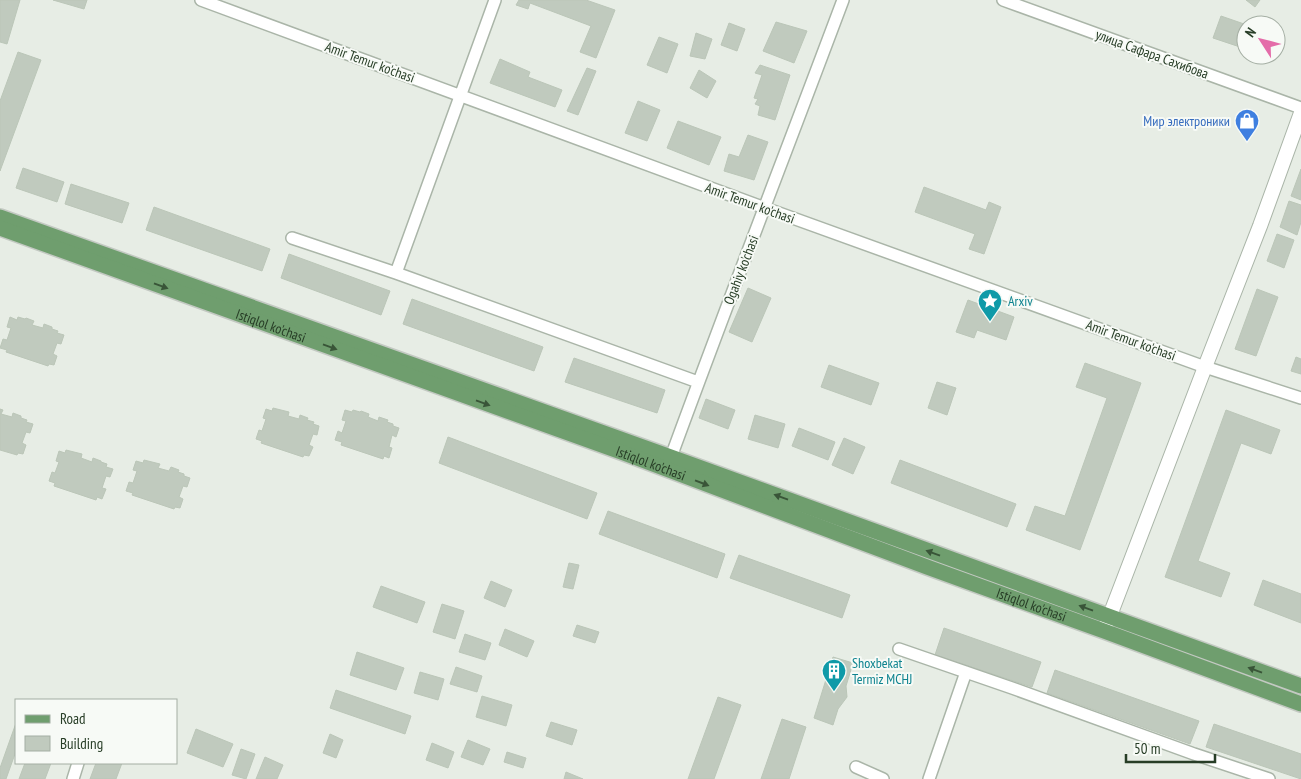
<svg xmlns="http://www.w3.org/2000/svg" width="1301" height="779" font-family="'PT Sans Narrow',sans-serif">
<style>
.building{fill:#c0cabe;stroke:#bbc6b8}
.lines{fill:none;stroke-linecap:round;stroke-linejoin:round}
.minor-casing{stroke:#aab5a8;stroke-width:14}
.tertiary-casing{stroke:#aab5a8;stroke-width:16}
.primary-casing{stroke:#c3c9c2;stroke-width:18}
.minor{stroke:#fff;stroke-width:11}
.tertiary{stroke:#fff;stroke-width:14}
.primary{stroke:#6f9e6e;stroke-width:15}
.oneway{fill:#395538}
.labels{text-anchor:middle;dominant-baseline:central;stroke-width:4;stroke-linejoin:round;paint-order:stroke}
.street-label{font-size:14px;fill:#273d26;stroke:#f7faf6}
.shop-label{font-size:14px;fill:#366cbe;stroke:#f7faf6;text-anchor:end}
.culture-label{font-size:14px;fill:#0d838f;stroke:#f7faf6;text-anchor:start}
</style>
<rect width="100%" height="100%" fill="#e7ede5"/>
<path class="building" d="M0,0H20L7,44L0,42Z
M53,0H87L84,9Z
M519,0H586L615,10L596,58L580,52L591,26L530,3L528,9L516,5Z
M1246,0H1260L1255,7Z
M1221,16L1247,25H1246V49L1213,38Z
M776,22L807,31L794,63L763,51Z
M729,23L745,29L737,51L721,45Z
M696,33L712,39L705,59L690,56Z
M659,37L678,44L667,73L647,65Z
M18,52L41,60L0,171V101Z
M500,59L530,72L528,77L562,90L555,107L490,83Z
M760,65L790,75L775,120L758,115L760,106L755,104L758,99L754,98L762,75L755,73Z
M587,68L596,71L578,115L567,111Z
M699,70L716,81L707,98L690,88Z
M638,101L660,110L647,141L625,133Z
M678,121L721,137L709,165L667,148Z
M748,135L768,142L754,180L724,171L729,154L739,157Z
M23,168L64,182L57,202L16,188Z
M1301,169V200L1291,196Z
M71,184L129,203L122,223L65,204Z
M924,187L986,210L989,202L1001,207L984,254L969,249L975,234L915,212Z
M1289,201L1301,205V222L1297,235L1280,227Z
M154,207L270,249L262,271L146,230Z
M1277,234L1294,240L1284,268L1267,261Z
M289,254L390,291L381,315L281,278Z
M748,288L771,298L752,342L729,332Z
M1257,289L1278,297L1256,356L1235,349Z
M412,299L543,347L534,371L403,324Z
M968,300L1014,317L1006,340L977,330L974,338L956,332Z
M10,317L17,320L18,317L25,319L26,318L34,321L32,325L43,328L44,324L52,327V329L58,331L57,333L64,335L61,344L57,343L53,354L57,356L54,365L49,364L48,366L6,352L7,350L0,348L3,339L7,340L11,328L7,327Z
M1296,357L1301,359V374L1291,371Z
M574,358L665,390L657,413L565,382Z
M1085,363L1141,383L1080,550L1026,530L1035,506L1065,516L1107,398L1076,387Z
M829,365L879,383L871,405L821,387Z
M937,382L956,388L947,415L928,408Z
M706,399L735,410L728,429L699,418Z
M273,408L289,412L288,416L299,419L300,415L308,418L307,420L314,422L313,424L319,426L317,435L313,434L309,445L313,447L309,456L304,455L303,457L261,443L262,441L256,439L259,430L262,431L266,419L263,418L266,409L272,411Z
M0,409L3,410L1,414L12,417L13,413L21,416V418L27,420L26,422L33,424L30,433L26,432L22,443L26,445L23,454L18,453L17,455L0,450Z
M345,410L352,412L353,410L360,412L361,411L369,414L368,417L378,421L379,417L388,420L387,422L393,424V426L399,428L396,437L392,435L389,447L392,448L389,458L384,456L383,459L341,445L342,442L335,440L338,431L342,433L346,421L342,420Z
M1226,410L1280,430L1271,454L1241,443L1198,561L1230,573L1221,597L1165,577Z
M755,415L785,424L778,448L748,439Z
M799,428L835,442L828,460L792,446Z
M448,437L597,493L587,519L439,463Z
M844,438L865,447L853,474L832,465Z
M66,450L82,454L81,458L92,462L93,458L101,461V462L107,464L106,467L113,469L110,477L106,476L102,488L106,489L102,499L97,497L96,500L54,486L55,483L49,481L52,472L55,473L59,462L56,461L59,451L65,453Z
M144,460L160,464L158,468L169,471L171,467L179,470L178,472L184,474V476L190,478L187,487L183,486L179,497L183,499L180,508L175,507L174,509L132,495L133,493L126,491L129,482L133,483L137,471L133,470L136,461L143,463Z
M900,460L1016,504L1007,527L891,483Z
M608,511L725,554L717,578L599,534Z
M739,555L850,595L842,618L730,578Z
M569,563L579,565L573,589L563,587Z
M1263,580L1301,594V623L1254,605Z
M491,581L512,590L505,607L484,598Z
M381,586L425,602L417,623L373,607Z
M442,604L464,611L455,639L433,632Z
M577,625L599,632L595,643L573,636Z
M944,628L1041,662L1032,687L935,655Z
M505,629L534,641L527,657L499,645Z
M465,634L491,643L485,660L459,652Z
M357,652L404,668L396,690L350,675Z
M833,657L853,663L846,686L847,697L838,709L833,725L814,718Z
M456,667L482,676L477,692L450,684Z
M1055,670L1199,721L1190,744L1047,693Z
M420,672L444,679L438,700L414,693Z
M336,690L411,716L405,734L330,708Z
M482,696L512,705L506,726L476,717Z
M718,697L741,705L714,779H688Z
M782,719L806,727L789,779H761Z
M551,722L577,730L572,745L546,736Z
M16,723V751L6,779H0V768Z
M1214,724L1301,754V779L1206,747Z
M196,729L233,744L223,767L187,753Z
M330,734L343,740L336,758L323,753Z
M468,740L490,749L483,765L461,757Z
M432,743L454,752L448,768L426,760Z
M241,749L255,754L246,779L232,775Z
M507,752L526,758L523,768L504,762Z
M265,757L283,765L277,779H256Z
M25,763H51L45,779H19Z
M96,763H122L116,779H90Z
M566,772L583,779H564Z"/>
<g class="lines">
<defs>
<path id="minor" d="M201,0L765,208L1205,367L1301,398
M1003,0L1301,108
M292,238L396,273L698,382
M396,273L495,0
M671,457C727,304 786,152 843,0
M899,649L1012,688L1194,754L1269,779
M856,767L883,779
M73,779L78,763
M929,779L966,672"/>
<path id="tertiary" d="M1104,631L1205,367L1260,226L1301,113"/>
<g id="primary">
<path d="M0,217L671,457L1301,686"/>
<path id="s1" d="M0,228L621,452L927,567L1104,631L1301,704"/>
</g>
</defs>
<use href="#minor" class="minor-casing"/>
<use href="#tertiary" class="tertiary-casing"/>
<use href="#primary" class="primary-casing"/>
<use href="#minor" class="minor"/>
<use href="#tertiary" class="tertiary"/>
<use href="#primary" class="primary"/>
</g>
<defs><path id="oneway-solid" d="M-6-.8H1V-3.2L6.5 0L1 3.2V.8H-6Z" transform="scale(1.25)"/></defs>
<g class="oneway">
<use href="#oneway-solid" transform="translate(161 286) rotate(20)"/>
<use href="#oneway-solid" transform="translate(330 347) rotate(20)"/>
<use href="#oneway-solid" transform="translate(483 403) rotate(20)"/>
<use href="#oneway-solid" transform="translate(702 483) rotate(21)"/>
<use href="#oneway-solid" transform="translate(781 497) rotate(-160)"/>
<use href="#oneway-solid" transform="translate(933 553) rotate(-160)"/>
<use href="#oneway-solid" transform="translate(1086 608) rotate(-160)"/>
<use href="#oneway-solid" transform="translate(1255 670) rotate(-160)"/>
</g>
<defs>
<symbol id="shop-pin" viewBox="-11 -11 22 30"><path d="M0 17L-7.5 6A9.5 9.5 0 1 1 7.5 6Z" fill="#3f7fe0" stroke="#f7faf6"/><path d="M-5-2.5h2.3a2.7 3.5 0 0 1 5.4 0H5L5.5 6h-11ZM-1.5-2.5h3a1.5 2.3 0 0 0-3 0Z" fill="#fff"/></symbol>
<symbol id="sight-pin" viewBox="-11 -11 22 30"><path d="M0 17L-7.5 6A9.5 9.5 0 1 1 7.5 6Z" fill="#0f9aa8" stroke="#f7faf6"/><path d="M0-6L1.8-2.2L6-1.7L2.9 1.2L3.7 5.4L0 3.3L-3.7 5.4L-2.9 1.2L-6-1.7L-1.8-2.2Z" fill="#fff"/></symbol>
<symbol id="building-pin" viewBox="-11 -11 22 30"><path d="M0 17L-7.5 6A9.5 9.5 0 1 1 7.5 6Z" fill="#0f9aa8" stroke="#f7faf6"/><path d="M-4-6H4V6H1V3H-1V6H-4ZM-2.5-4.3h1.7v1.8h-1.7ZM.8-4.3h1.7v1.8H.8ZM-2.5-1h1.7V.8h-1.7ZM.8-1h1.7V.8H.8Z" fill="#fff"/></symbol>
</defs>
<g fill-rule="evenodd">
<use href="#shop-pin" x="1233" y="107" width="28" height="38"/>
<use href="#sight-pin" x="976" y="287" width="28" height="38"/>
<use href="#building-pin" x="820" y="657" width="28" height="38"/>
</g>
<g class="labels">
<g class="street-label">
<text transform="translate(1152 54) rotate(20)">улица Сафара Сахибова</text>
<text transform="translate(370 62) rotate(20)">Amir Temur ko'chasi</text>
<text transform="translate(750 203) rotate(20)">Amir Temur ko'chasi</text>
<text transform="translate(741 270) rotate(-69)">Ogahiy ko'chasi</text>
<text stroke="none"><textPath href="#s1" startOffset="288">Istiqlol ko'chasi</textPath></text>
<text transform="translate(1131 340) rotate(20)">Amir Temur ko'chasi</text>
<text stroke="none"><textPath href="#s1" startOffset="692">Istiqlol ko'chasi</textPath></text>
<text stroke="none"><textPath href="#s1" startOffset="1098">Istiqlol ko'chasi</textPath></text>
</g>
<g class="shop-label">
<text x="1230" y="121">Мир электроники</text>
</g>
<g class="culture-label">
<text x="1008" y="301">Arxiv</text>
<text x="852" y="663">Shoxbekat<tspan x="852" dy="16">Termiz MCHJ</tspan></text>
</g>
</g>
<rect x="15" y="699" width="162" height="65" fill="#f7faf6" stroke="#a4aea3"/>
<rect x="25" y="715" width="25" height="8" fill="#6f9e6e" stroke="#a4aea3"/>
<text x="60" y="724" font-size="15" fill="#273d26">Road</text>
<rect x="25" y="736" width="25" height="15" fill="#c0cabe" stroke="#a4aea3"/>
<text x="60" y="749" font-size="15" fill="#273d26">Building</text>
<g transform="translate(1261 40) rotate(306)"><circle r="24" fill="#f7faf6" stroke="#a4aea3"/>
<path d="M0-4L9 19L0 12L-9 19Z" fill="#e46ca9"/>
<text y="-8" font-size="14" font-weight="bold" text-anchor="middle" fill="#273d26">N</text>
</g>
<path d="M1126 754v8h89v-8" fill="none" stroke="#273d26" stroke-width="2.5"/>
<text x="1134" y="754" font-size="15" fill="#273d26" stroke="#f7faf6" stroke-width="4" paint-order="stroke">50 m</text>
</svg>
